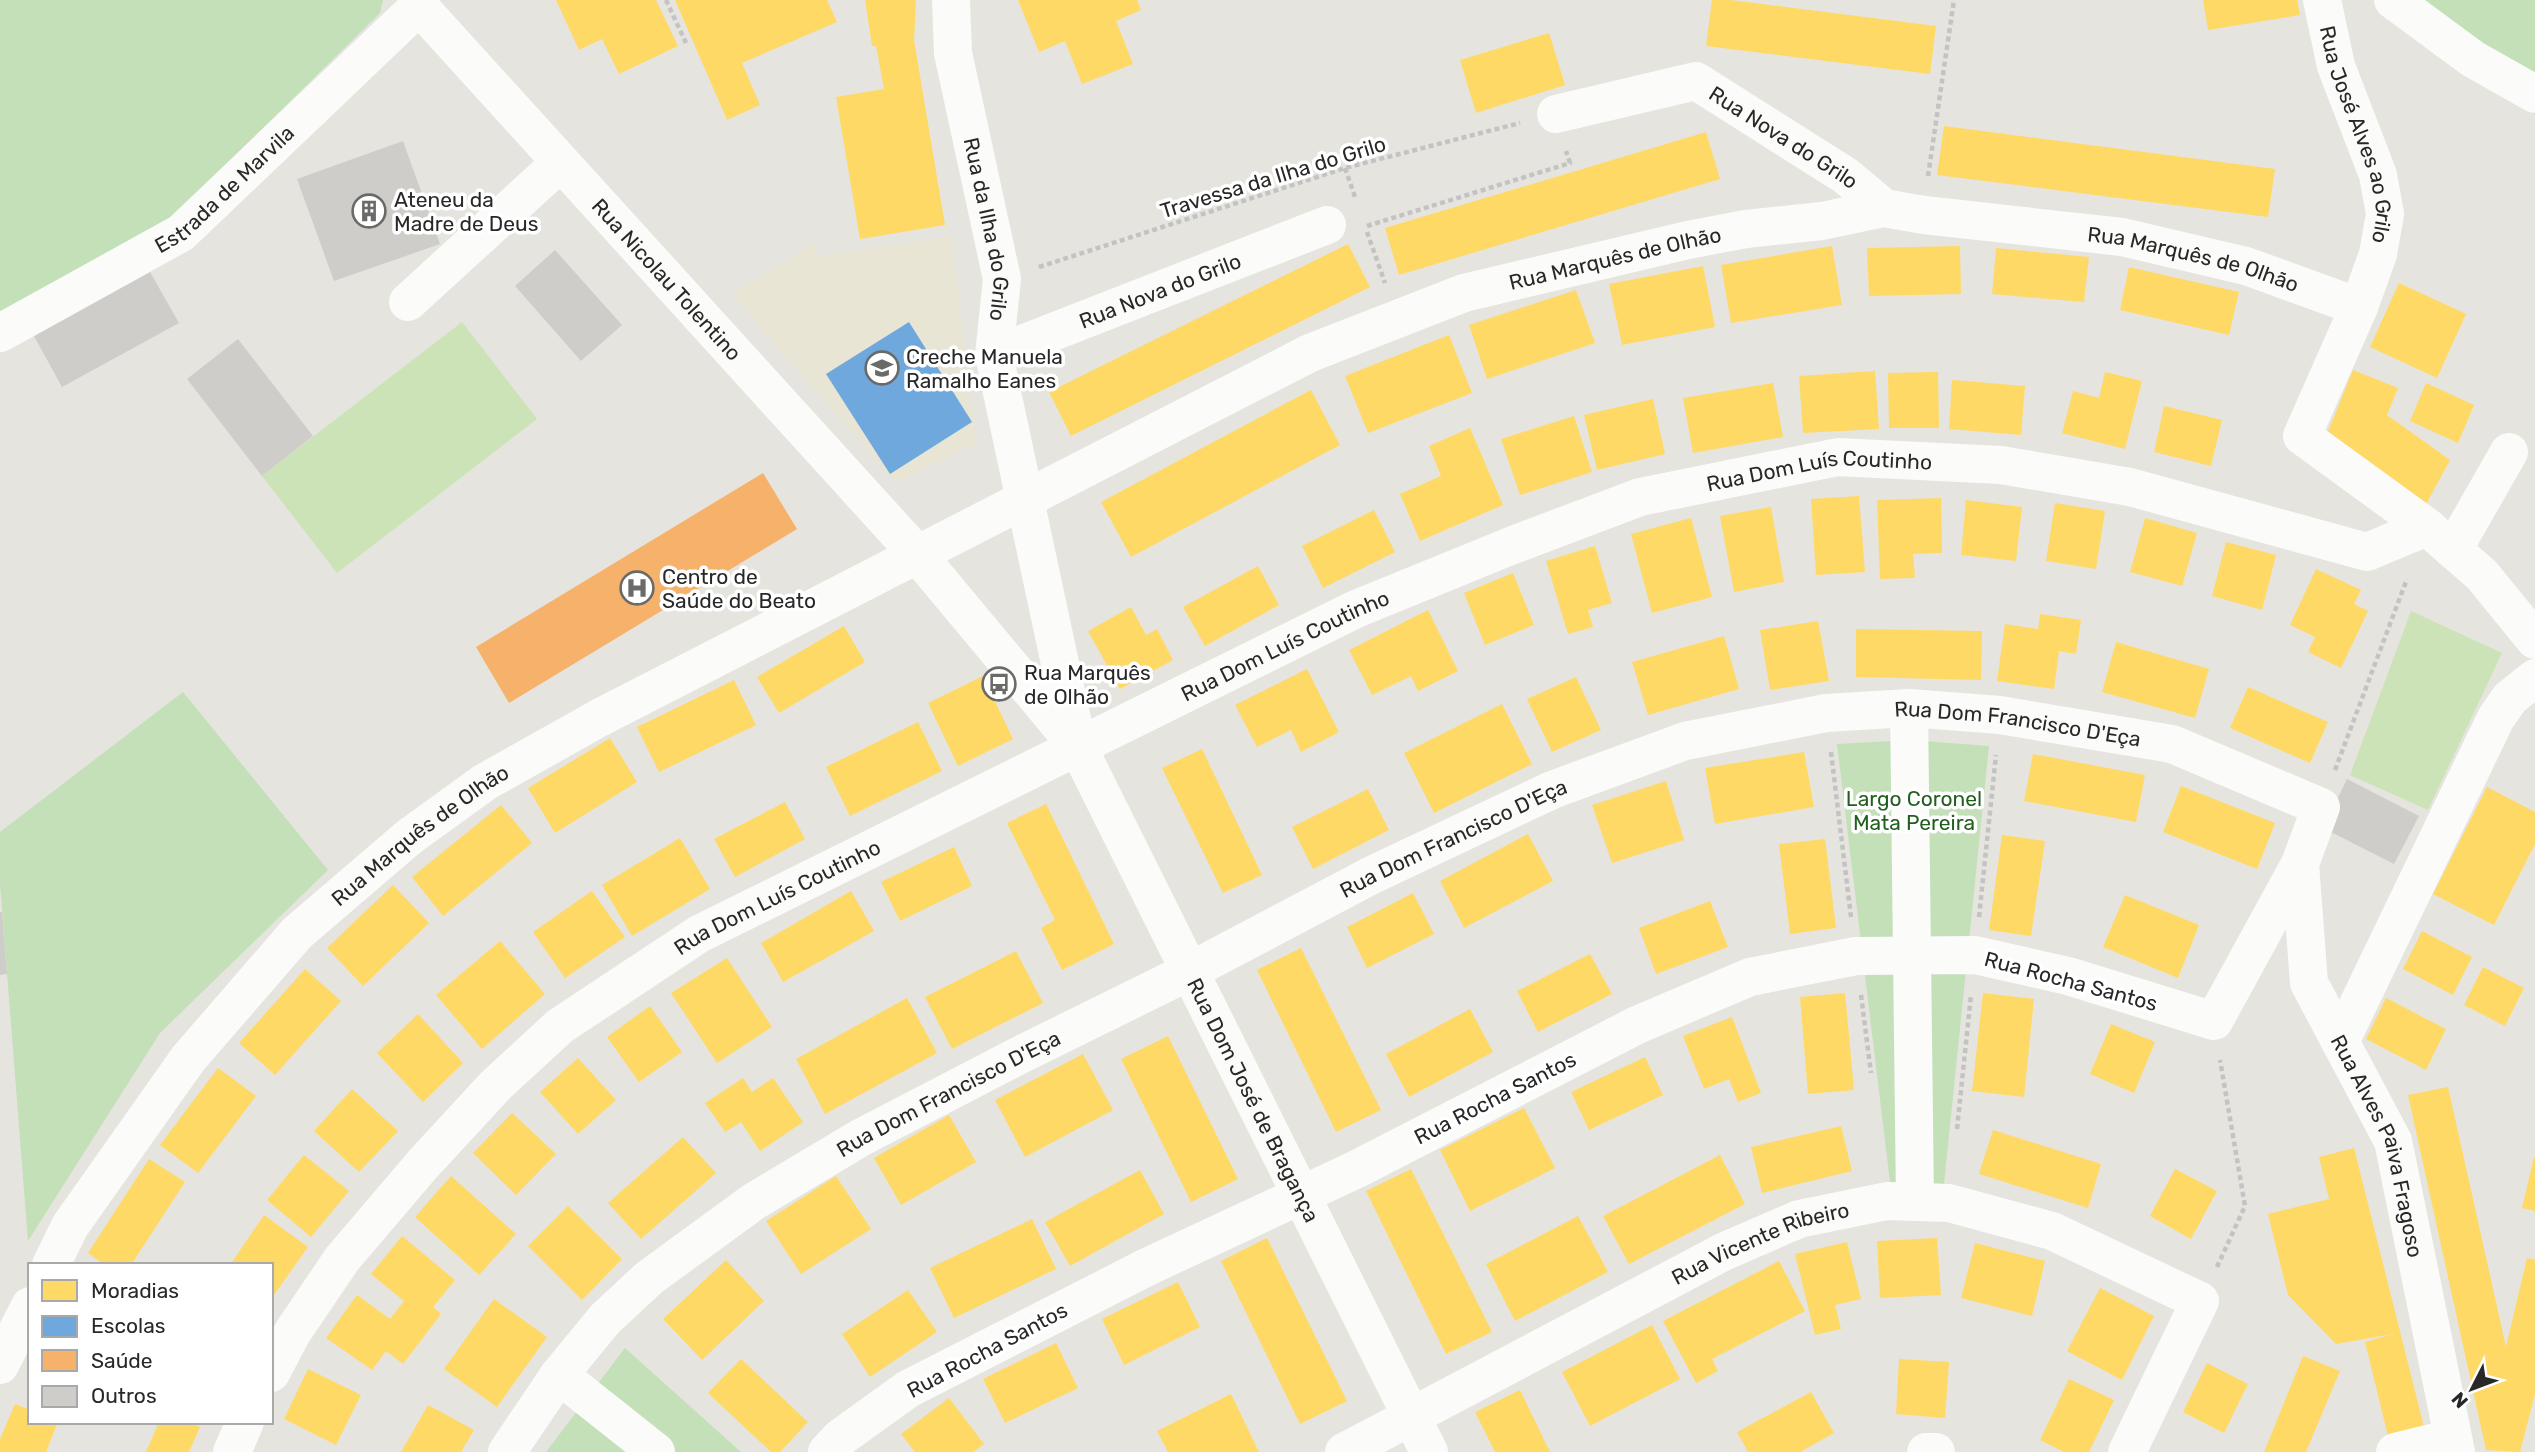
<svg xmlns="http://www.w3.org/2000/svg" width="2535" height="1452" font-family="Rubik,sans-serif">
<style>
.education{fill:#e8e5d4}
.green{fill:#c3e0b9}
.pitch{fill:#cce3b7}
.homes{fill:#ffd966}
.schools{fill:#6fa8dc}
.health{fill:#f6b26b}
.building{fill:#cfcdc9}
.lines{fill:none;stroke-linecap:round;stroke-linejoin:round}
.path{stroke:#c4c3c3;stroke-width:4.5;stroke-dasharray:5 3.5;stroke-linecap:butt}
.minor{stroke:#fbfbfa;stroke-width:38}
.labels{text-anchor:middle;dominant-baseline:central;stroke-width:7;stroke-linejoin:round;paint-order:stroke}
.street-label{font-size:21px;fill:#282828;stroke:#fff}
.poi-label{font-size:21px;fill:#282828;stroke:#fff;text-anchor:start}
.park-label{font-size:21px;fill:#225f1f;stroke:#fff}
</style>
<rect width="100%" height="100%" fill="#e6e4de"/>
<path class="education" d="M951,236L977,443L896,482L731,294L815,242L818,256Z"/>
<path class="green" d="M0,0H383L380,13L154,235L0,313Z
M2404,0H2535V114L2475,80Z
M183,692L328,870L160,1033L28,1241L0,884V832Z
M1910,740L1989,746L1944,1184L1890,1182L1837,744Z
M625,1348L741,1452H546Z"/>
<path class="pitch" d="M462,322L537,419L337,573L262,476Z
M2411,611L2502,653L2428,810L2350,775Z"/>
<path class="homes" d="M556,0H656L678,46L619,74L602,39L579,50Z
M675,0H827L837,22L742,63L760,105L727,120Z
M865,0H916L914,40L945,225L860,239L836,97L884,89L876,46H872Z
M1018,0H1137L1141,10L1116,21L1133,64L1082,84L1065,41L1039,52Z
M1712,0H1731L1936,26L1930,74L1706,46Z
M2203,0H2297L2300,15L2208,30Z
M1549,33L1565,85L1476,113L1460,60Z
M1944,126L2275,169L2268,217L1937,175Z
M1706,132L1720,179L1399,275L1385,228Z
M1348,244L1370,287L1071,436L1049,392Z
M1832,246L1842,305L1731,323L1721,265Z
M1960,246L1961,294L1869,296L1867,248Z
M1996,248L2089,257L2084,302L1992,294Z
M1703,266L1715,327L1622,345L1609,284Z
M2129,267L2239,292L2229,335L2120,310Z
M2399,283L2466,314L2437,378L2370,347Z
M1576,290L1595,343L1487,379L1469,325Z
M1449,335L1472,393L1368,433L1345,376Z
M2353,370L2398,388L2387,415L2450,460L2424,508L2325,439Z
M1875,371L1879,429L1803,433L1799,376Z
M1938,372L1939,428H1889L1888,373Z
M2105,372L2142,381L2125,449L2062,433L2073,391L2099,398Z
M1952,380L2025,386L2021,435L1949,429Z
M1773,383L1783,437L1693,453L1683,398Z
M2426,383L2474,405L2458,443L2410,421Z
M1311,390L1340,445L1131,557L1101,502Z
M1653,399L1665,454L1597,470L1584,415Z
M2164,406L2222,420L2211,466L2154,452Z
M1574,416L1592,472L1520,495L1501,439Z
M1470,428L1503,505L1420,541L1400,494L1441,476L1429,446Z
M1859,496L1865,572L1816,575L1811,499Z
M1941,498L1942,553L1913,554L1915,578L1880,579L1877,500Z
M1966,500L2022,507L2016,561L1961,555Z
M2055,503L2105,511L2096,569L2046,561Z
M1771,507L1784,582L1734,592L1720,516Z
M1374,510L1395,552L1323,588L1302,546Z
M1691,518L1712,597L1652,613L1631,534Z
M2145,518L2197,533L2182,586L2130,572Z
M2226,542L2276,555L2262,610L2212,596Z
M1595,546L1612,603L1588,610L1593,627L1568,634L1546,561Z
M1258,566L1279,605L1205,646L1183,607Z
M2316,569L2361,590L2354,604L2368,611L2341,668L2308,652L2315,637L2290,625Z
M1513,573L1534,625L1485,645L1464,593Z
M1131,607L1146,635L1157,629L1173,660L1120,689L1088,631Z
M1428,610L1458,671L1418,691L1411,676L1372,695L1349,650Z
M2040,614L2081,620L2076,654L2059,651L2054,689L1997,681L2005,624L2038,629Z
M1818,621L1829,681L1770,690L1760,630Z
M844,626L865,662L779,713L757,677Z
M1856,629L1982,631L1981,680L1856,677Z
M1724,636L1739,689L1648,715L1632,662Z
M2116,642L2209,669L2195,718L2102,692Z
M1307,669L1339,732L1301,752L1291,730L1257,747L1235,705Z
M983,676L1013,739L958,766L928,703Z
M1576,677L1601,730L1552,752L1527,699Z
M734,680L756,725L659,772L637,727Z
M2248,687L2328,722L2310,763L2230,728Z
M1502,704L1532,764L1434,813L1404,753Z
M918,722L942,771L850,816L826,767Z
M610,738L637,782L555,833L528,788Z
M1202,749L1262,875L1223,893L1162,768Z
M1804,752L1814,807L1715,824L1705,768Z
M2033,754L2145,775L2136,822L2024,801Z
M1666,781L1684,840L1612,863L1592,805Z
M2181,786L2275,823L2257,869L2163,832Z
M2487,787L2535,812V844L2494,925L2433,894Z
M1368,789L1389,830L1313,869L1292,827Z
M785,802L805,839L735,877L714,839Z
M1046,804L1114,944L1062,970L1041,928L1055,920L1007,823Z
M501,805L532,843L443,916L412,877Z
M1528,834L1553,881L1464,928L1440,881Z
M2002,835L2045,841L2031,936L1989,930Z
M680,838L710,889L632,936L602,885Z
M1825,839L1836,928L1790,934L1779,844Z
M954,847L972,886L900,921L881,882Z
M393,885L429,923L363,986L327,948Z
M592,891L625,937L565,978L533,932Z
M851,891L874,931L783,982L761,943Z
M1413,893L1434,934L1367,968L1347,927Z
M2125,895L2199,925L2178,978L2103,947Z
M1710,901L1728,947L1656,974L1639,928Z
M2422,931L2472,957L2453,995L2403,969Z
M500,941L545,994L482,1049L436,995Z
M1301,948L1381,1110L1336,1132L1257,970Z
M1016,951L1043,1003L952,1049L925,997Z
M1590,954L1612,994L1538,1032L1517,991Z
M727,958L772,1027L717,1063L671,993Z
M2483,967L2524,988L2505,1026L2464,1005Z
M305,969L341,1001L275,1075L239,1043Z
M1845,993L1854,1090L1808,1094L1800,997Z
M1983,993L2034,999L2024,1097L1972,1091Z
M907,998L937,1053L825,1114L796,1059Z
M2386,998L2446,1029L2426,1070L2366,1039Z
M650,1006L682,1052L639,1082L607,1037Z
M1470,1009L1493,1052L1409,1097L1386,1054Z
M418,1014L463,1063L423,1102L377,1053Z
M1732,1017L1761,1093L1738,1102L1729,1079L1704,1089L1683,1036Z
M2111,1024L2155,1042L2134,1093L2090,1074Z
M1168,1036L1238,1179L1191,1202L1121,1059Z
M1083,1054L1113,1110L1025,1157L995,1100Z
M1645,1057L1663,1095L1589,1130L1571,1092Z
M578,1058L616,1100L578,1134L540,1092Z
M218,1068L256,1096L198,1173L160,1145Z
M743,1078L752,1092L773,1078L803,1122L760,1151L741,1122L725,1132L705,1103Z
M2448,1087L2506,1347L2527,1258L2535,1260V1394L2520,1452L2486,1450L2408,1095Z
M352,1089L398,1131L359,1172L314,1131Z
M1524,1108L1555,1168L1470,1211L1440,1150Z
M512,1113L556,1154L516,1195L473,1153Z
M949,1115L976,1162L901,1205L874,1158Z
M1841,1126L1852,1171L1762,1193L1751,1147Z
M1993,1130L2101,1164L2088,1208L1979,1174Z
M683,1137L716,1173L641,1239L608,1203Z
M2354,1148L2424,1427L2388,1436L2365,1342L2393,1334L2336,1344L2288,1295L2268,1214L2329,1199L2319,1157Z
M304,1155L349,1191L311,1237L267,1200Z
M1720,1155L1745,1204L1629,1264L1603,1216Z
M2534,1157H2535V1211L2522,1208Z
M149,1159L185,1182L131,1265H105L88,1253Z
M1411,1169L1492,1332L1446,1354L1366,1191Z
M2175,1169L2217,1191L2191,1239L2150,1216Z
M1140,1170L1164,1214L1070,1266L1045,1222Z
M451,1176L516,1234L479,1275L415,1217Z
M836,1176L871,1229L801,1274L766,1221Z
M568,1206L622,1259L582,1300L528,1246Z
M264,1215L308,1247L271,1299V1265H230Z
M1578,1216L1608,1272L1515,1321L1486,1264Z
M1032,1219L1056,1269L954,1318L930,1268Z
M402,1236L455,1280L433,1307L441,1314L403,1364L386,1351L372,1370L326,1338L357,1295L390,1319L404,1301L371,1274Z
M1267,1238L1347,1401L1300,1424L1221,1261Z
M1937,1238L1941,1295L1880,1298L1877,1241Z
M1847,1242L1861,1299L1835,1305L1841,1329L1815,1335L1795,1254Z
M1975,1243L2045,1261L2032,1316L1961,1298Z
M726,1260L764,1301L702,1360L663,1319Z
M1779,1261L1805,1311L1712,1359L1718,1371L1696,1383L1663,1321Z
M1178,1282L1200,1327L1124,1365L1102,1319Z
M2100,1288L2154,1316L2122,1380L2067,1351Z
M908,1290L937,1332L870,1377L842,1334Z
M494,1299L547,1337L497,1407L444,1369Z
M1652,1325L1680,1379L1590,1426L1562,1372Z
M1056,1343L1078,1388L1005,1423L983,1379Z
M2303,1356L2340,1371L2306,1452H2264Z
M741,1359L808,1422L780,1452H771L708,1393Z
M1899,1359L1949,1362L1945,1418L1896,1414Z
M2207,1363L2248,1384L2224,1433L2183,1412Z
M308,1369L361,1395L336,1445L284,1419Z
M2069,1379L2114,1400L2089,1452H2064L2040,1440Z
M1520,1390L1550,1452H1495L1475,1412Z
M1811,1392L1834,1433L1800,1452H1748L1737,1432Z
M1231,1394L1259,1452H1168L1157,1431Z
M949,1398L984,1444L973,1452H915L901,1434Z
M15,1404L30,1410V1422H58L46,1452H0V1439Z
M428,1405L474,1430L461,1452H401Z
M159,1422H189L200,1427L189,1452H146Z"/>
<path class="schools" d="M909,322L972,422L890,474L826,374Z"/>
<path class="health" d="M763,473L797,529L509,703L476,647Z"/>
<path class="building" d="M403,141L440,244L334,281L297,179Z
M555,250L622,325L581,361L515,286Z
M150,272L179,323L62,387L34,336Z
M238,339L313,436L262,476L187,379Z
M2347,779L2419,816L2394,864L2323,828Z
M0,912H2L7,974L0,975Z"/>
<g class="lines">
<path class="path" d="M666,0L686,43
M1345,168L1355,197
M1928,176L1954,0
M1367,226L1570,163L1566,151
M1367,232L1385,283
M1039,267L1345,168L1520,123
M1831,752L1851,917
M2335,770L2407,579
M1979,917L1996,755
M1861,995L1871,1073
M1957,1129L1971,995
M2217,1267L2245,1206L2220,1060"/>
<g class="minor">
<path id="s1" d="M951,0L953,53L1002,279L994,355L1077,743"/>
<path id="s2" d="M2322,0L2336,66L2378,175L2385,214L2378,254L2359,307L2302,436L2427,527L2482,575L2535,640"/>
<path d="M2393,0L2473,59L2535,94"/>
<path id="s3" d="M419,6L917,554L1078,747L1429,1452"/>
<path id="s4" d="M1556,114L1696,81L1846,176L1884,208"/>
<path d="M408,302L560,163"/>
<path id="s5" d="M0,333L181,233L419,6"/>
<path id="s6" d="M994,355L1327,225"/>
<path d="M2453,550L2509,452"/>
<path d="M1909,708L1915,1202"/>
<path id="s7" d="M2300,864L2309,983L2393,1141L2456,1452"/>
<path d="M2340,1042L2496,718L2510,698L2535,678"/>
<path id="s8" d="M51,1265L70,1226L188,1059L297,933L409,837L485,782L599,718L1310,353L1464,293L1688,240L1746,229L1822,221L1884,208L1924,215L2122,237L2246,266L2359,307"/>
<path d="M0,1365L30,1306"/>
<path id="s9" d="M271,1373L292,1333L342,1259L423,1164L495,1086L560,1026L699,934L1356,609L1513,545L1640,497L1838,457L2001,465L2130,487L2367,552L2427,527"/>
<path d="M559,1375L656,1452"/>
<path d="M232,1452L245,1422"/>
<path id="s10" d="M507,1452L559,1375L605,1319L649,1278L753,1202L860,1138L1016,1057L1190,971L1372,875L1552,790L1685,741L1826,713L1909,708L2000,715L2172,744L2321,807L2300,864L2214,1021L2068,976L1975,955L1856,956L1750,977L1637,1025L1357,1169L1147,1267L908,1389L840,1438L827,1452"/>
<path id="s11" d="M1344,1452L1723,1252L1799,1219L1887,1201L1949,1203L2052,1231L2200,1301L2127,1452"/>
<path d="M1926,1452H1936"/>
<path d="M2395,1452L2452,1438"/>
</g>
</g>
<defs>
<symbol id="building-ring" viewBox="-11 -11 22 22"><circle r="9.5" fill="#fff" stroke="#6a6a68" stroke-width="1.5"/><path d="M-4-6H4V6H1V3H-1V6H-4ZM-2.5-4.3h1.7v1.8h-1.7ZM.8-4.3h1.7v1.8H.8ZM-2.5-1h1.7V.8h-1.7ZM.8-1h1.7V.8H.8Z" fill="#6a6a68"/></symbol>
<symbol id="school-ring" viewBox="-11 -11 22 22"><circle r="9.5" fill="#fff" stroke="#6a6a68" stroke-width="1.5"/><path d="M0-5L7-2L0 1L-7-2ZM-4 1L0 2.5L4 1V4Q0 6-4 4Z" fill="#6a6a68"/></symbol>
<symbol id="hospital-ring" viewBox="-11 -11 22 22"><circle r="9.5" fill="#fff" stroke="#6a6a68" stroke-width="1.5"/><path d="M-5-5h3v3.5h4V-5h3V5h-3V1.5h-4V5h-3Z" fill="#6a6a68"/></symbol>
<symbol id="bus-ring" viewBox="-11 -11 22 22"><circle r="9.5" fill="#fff" stroke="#6a6a68" stroke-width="1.5"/><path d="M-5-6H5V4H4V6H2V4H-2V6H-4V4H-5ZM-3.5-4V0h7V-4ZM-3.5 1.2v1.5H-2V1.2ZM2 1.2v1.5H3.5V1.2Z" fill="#6a6a68"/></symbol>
</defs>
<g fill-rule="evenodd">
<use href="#building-ring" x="350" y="192" width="38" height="38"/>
<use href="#school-ring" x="863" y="349" width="38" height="38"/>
<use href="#hospital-ring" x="618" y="569" width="38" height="38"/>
<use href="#bus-ring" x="980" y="665" width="38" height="38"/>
</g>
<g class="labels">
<g class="street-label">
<text stroke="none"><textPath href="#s2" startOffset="140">Rua José Alves ao Grilo</textPath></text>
<text stroke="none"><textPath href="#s4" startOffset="248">Rua Nova do Grilo</textPath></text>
<text transform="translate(1273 177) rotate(-17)">Travessa da Ilha do Grilo</text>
<text stroke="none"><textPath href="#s5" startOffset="268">Estrada de Marvila</textPath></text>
<text stroke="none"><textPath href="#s1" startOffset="233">Rua da Ilha do Grilo</textPath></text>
<text stroke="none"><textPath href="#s8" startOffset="1906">Rua Marquês de Olhão</textPath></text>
<text stroke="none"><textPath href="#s8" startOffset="2494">Rua Marquês de Olhão</textPath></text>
<text stroke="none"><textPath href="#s3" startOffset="369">Rua Nicolau Tolentino</textPath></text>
<text stroke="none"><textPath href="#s6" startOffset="178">Rua Nova do Grilo</textPath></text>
<text stroke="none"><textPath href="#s9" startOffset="1841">Rua Dom Luís Coutinho</textPath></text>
<text stroke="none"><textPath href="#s9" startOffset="1274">Rua Dom Luís Coutinho</textPath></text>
<text stroke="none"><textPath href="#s10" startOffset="1732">Rua Dom Francisco D'Eça</textPath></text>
<text stroke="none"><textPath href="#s8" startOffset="572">Rua Marquês de Olhão</textPath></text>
<text stroke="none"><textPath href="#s10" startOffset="1144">Rua Dom Francisco D'Eça</textPath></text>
<text stroke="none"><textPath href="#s9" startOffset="707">Rua Dom Luís Coutinho</textPath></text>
<text transform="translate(2071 981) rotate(15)">Rua Rocha Santos</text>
<text stroke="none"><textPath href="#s10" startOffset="578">Rua Dom Francisco D'Eça</textPath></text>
<text transform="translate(1495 1098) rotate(-27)">Rua Rocha Santos</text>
<text stroke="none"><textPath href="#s3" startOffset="1386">Rua Dom José de Bragança</textPath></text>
<text stroke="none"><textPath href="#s7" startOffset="298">Rua Alves Paiva Fragoso</textPath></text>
<text stroke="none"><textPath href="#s11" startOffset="467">Rua Vicente Ribeiro</textPath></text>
<text transform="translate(987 1350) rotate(-28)">Rua Rocha Santos</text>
</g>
<g class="poi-label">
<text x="394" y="199">Ateneu da<tspan x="394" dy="24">Madre de Deus</tspan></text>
<text x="906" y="356">Creche Manuela<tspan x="906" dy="24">Ramalho Eanes</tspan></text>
<text x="662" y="576">Centro de<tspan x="662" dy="24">Saúde do Beato</tspan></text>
<text x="1024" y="672">Rua Marquês<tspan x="1024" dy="24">de Olhão</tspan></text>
</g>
<g class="park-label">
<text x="1914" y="798">Largo Coronel<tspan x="1914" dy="24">Mata Pereira</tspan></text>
</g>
</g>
<rect x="28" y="1263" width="245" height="161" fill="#ffffff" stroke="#a9a9a9" stroke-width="2"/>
<rect x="42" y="1280" width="35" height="21" fill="#ffd966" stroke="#a9a9a9" stroke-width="2"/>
<text x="91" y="1298" font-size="21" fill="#282828">Moradias</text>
<rect x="42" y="1316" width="35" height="21" fill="#6fa8dc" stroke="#a9a9a9" stroke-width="2"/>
<text x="91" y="1333" font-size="21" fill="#282828">Escolas</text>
<rect x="42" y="1350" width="35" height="21" fill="#f6b26b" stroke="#a9a9a9" stroke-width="2"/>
<text x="91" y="1368" font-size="21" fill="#282828">Saúde</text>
<rect x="42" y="1386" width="35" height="21" fill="#cfcdc9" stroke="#a9a9a9" stroke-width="2"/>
<text x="91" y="1403" font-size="21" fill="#282828">Outros</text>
<g transform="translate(2472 1389) rotate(228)" stroke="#ffffff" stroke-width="5" paint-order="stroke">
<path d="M0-5L12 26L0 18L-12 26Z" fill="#282828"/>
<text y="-10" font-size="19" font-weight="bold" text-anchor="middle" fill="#282828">N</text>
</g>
</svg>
